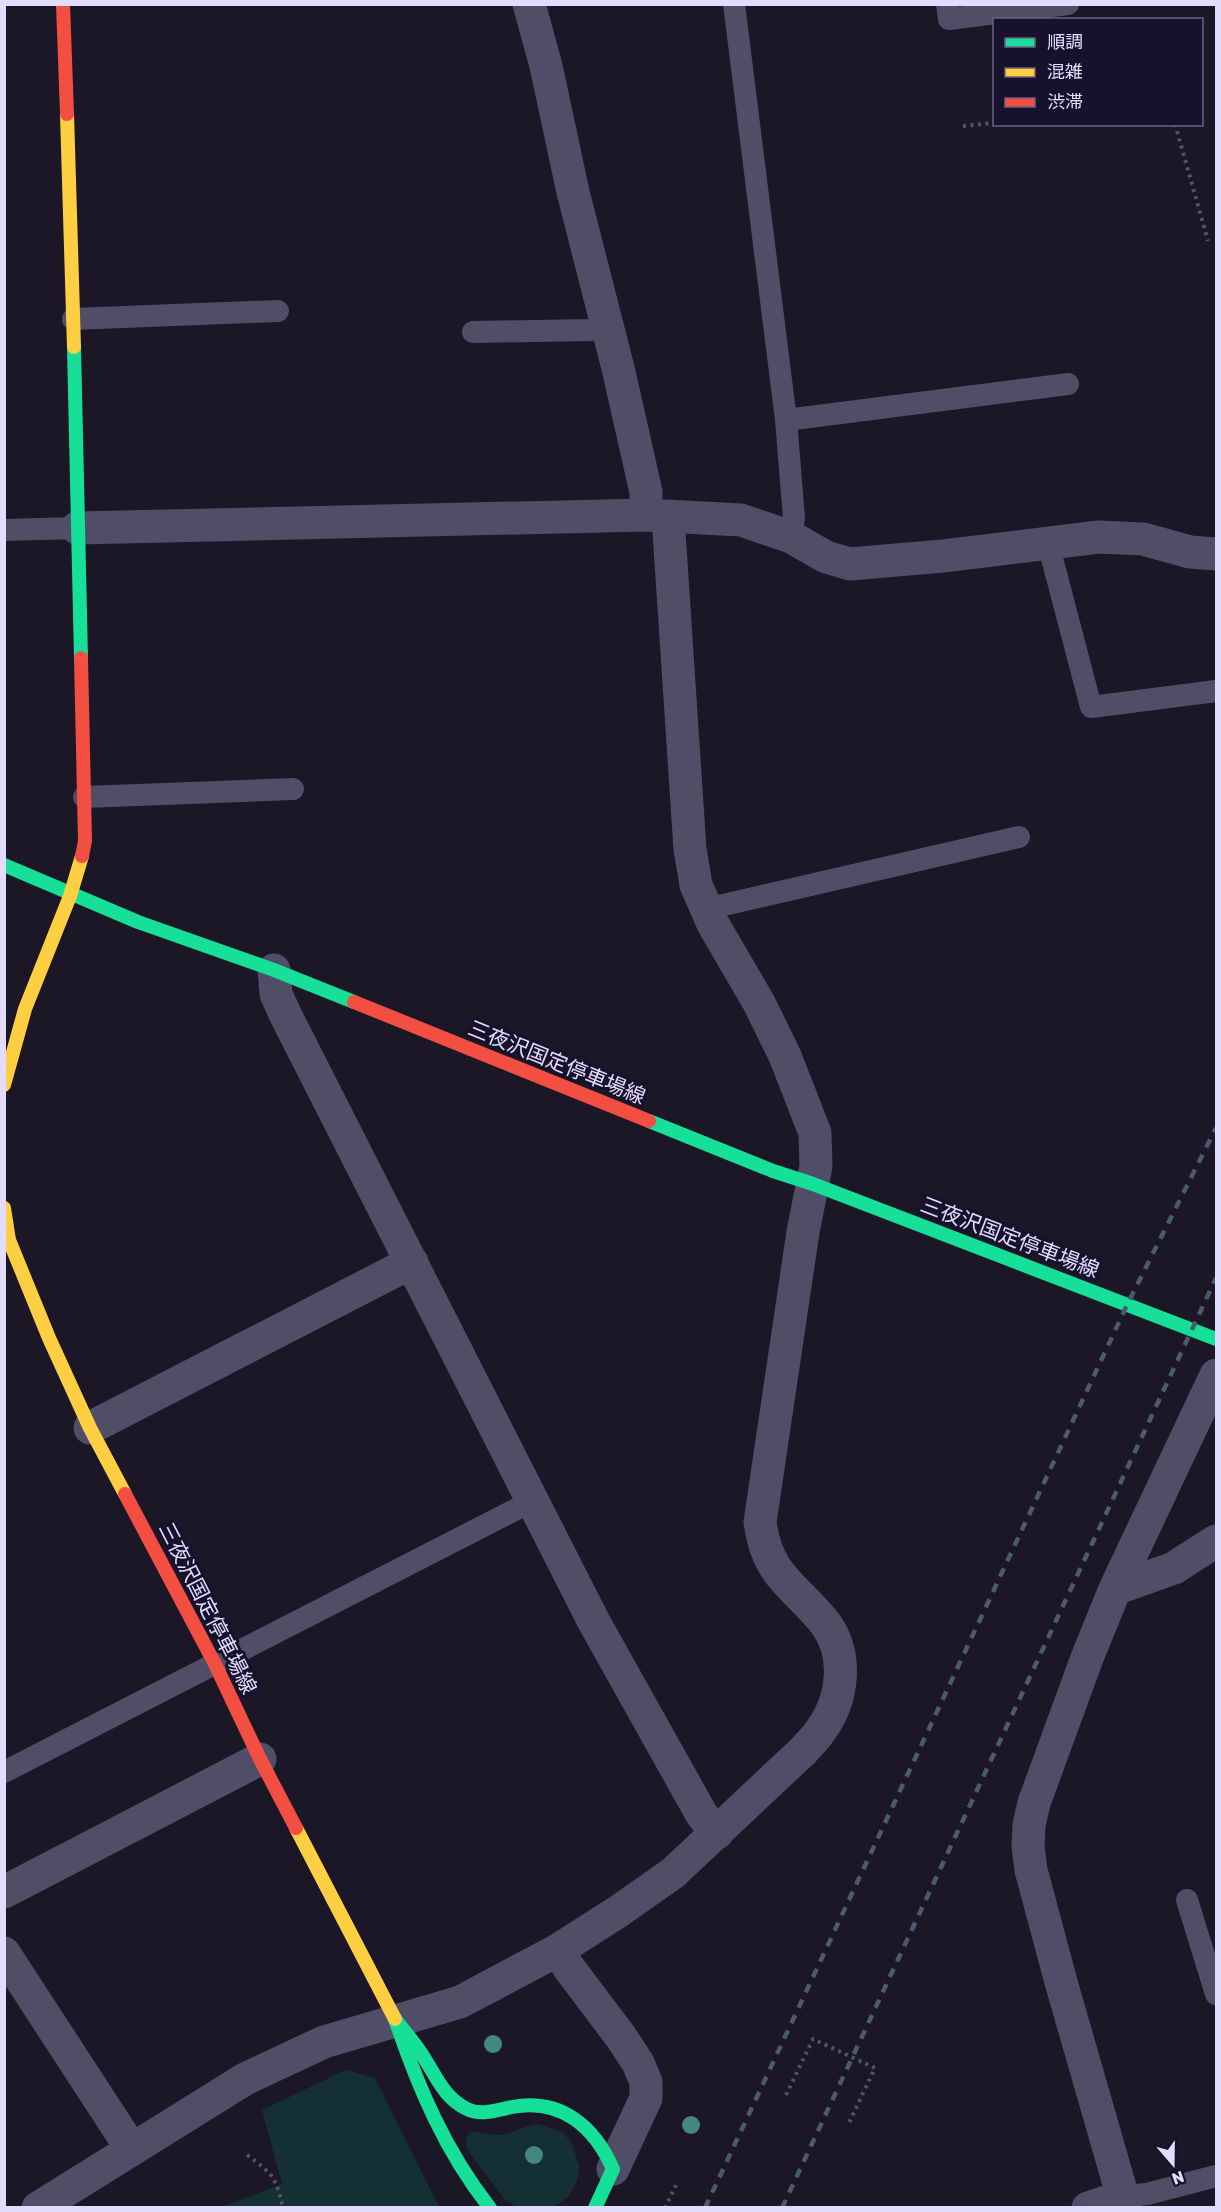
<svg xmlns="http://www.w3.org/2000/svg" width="1221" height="2212" font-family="Rubik,'Noto Sans JP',sans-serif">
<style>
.green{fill:#153034}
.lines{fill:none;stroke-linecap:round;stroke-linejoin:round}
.path{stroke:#4b5767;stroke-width:4;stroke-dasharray:3 4.5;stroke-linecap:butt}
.lane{stroke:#504d66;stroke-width:22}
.street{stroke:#504d66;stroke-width:33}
.fast{stroke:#16e098;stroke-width:14}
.slow{stroke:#ffcf43;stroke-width:14}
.jam{stroke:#f24e42;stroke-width:14}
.rail{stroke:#495b6f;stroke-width:4.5;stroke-dasharray:9 8;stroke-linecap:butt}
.tree{fill:#448682}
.labels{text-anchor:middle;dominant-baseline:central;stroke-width:6;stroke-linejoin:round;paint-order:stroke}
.street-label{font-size:21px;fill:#e3dcff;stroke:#18112c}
</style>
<rect width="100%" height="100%" fill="#1b1726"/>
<path class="green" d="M346,2070L375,2078L439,2207H222L282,2184L262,2110Z
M539,2124L564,2133L573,2146L579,2167L577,2181L568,2197L554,2207H518L506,2201L468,2151C465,2144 466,2139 469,2133C479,2130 488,2135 498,2135C512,2134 525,2125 539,2124Z"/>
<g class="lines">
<path class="path" d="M1175,124L1208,241
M963,126L994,123
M786,2095L813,2039L875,2068L848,2125
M247,2155C272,2173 276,2177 283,2208
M665,2208L677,2183"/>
<path class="lane" d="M734,4L786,420L794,518L791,537
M947,4L949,19L1068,4
M73,319L278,311
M473,332L591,330L607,324
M786,420L1068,384
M4,530L77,528
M1048,543L1091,707L1216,691
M84,797L293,789
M706,909L1019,837
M4,1772L534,1500
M1187,1900L1216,1994
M1123,2196L1147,2194L1216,2176"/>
<path class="street" d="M529,4L546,66L573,192L618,368L646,492V515
M77,528L646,515L741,520L791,537L826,557L850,564L943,556L1099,537L1143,539L1190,552L1216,554
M274,970L276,994L286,1016L594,1622L702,1815L717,1833
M90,1428L412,1262
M1115,1589L1174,1568L1216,1541
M4,1892L260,1759
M558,1950L569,1968L621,2037L638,2063L646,2082V2098L613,2169
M4,1953L131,2148
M38,2208L245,2079L324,2042L460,2002L558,1950L619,1911L673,1873L803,1751C809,1744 816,1738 821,1730C843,1700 849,1655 825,1623C795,1585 767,1577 760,1522L803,1232L816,1166L815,1133L785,1056L759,1003L713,924L696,885L690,849L668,517
M1088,2208L1123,2196
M1126,2208L1061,1982L1031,1870L1028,1846L1029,1825L1034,1803L1087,1658L1115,1589L1216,1375"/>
<path class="fast" d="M74,347L81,658
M4,865L138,922L274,970L354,1002
M649,1121L773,1171L813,1184L1216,1339
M490,2208C445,2151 418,2087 395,2019C404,2031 415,2043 423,2056C436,2076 444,2098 467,2109C481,2116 497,2110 512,2107C561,2098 594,2126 613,2169L595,2208"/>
<path class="slow" d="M67,114L74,347
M4,1085L25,1009L70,896L82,856
M4,1208L9,1240L49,1338L90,1428L125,1494
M296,1828L395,2019"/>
<path class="jam" d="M63,4L67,114
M81,658L85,841L82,856
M354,1002L649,1121
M125,1494L215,1664L260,1759L296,1828"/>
<path class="rail" d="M705,2208L1127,1305L1216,1128
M782,2208L1216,1278"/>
</g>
<g class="tree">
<circle cx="493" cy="2044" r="9"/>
<circle cx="691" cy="2125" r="9"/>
<circle cx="534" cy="2155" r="9"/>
</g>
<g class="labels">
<g class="street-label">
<text transform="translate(557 1062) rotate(22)">三夜沢国定停車場線</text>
<text transform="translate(1010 1237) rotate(21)">三夜沢国定停車場線</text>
<text transform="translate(208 1608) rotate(63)">三夜沢国定停車場線</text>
</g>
</g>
<rect width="1221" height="2212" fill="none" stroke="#e3dcff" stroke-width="12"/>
<rect x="993" y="18" width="210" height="108" fill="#18112c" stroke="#696280" stroke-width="1.5"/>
<rect x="1005" y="38" width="30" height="9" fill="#16e098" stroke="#696280" stroke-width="1.5"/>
<text x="1047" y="48" font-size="18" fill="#e3dcff">順調</text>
<rect x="1005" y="68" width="30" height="9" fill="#ffcf43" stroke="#696280" stroke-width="1.5"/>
<text x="1047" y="78" font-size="18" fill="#e3dcff">混雑</text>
<rect x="1005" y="98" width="30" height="9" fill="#f24e42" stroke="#696280" stroke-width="1.5"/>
<text x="1047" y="108" font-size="18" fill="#e3dcff">渋滞</text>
<g transform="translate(1173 2164) rotate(160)" stroke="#18112c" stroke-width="4.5" paint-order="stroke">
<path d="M0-4.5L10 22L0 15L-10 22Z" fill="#e3dcff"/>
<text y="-9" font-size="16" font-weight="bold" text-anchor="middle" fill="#e3dcff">N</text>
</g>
</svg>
